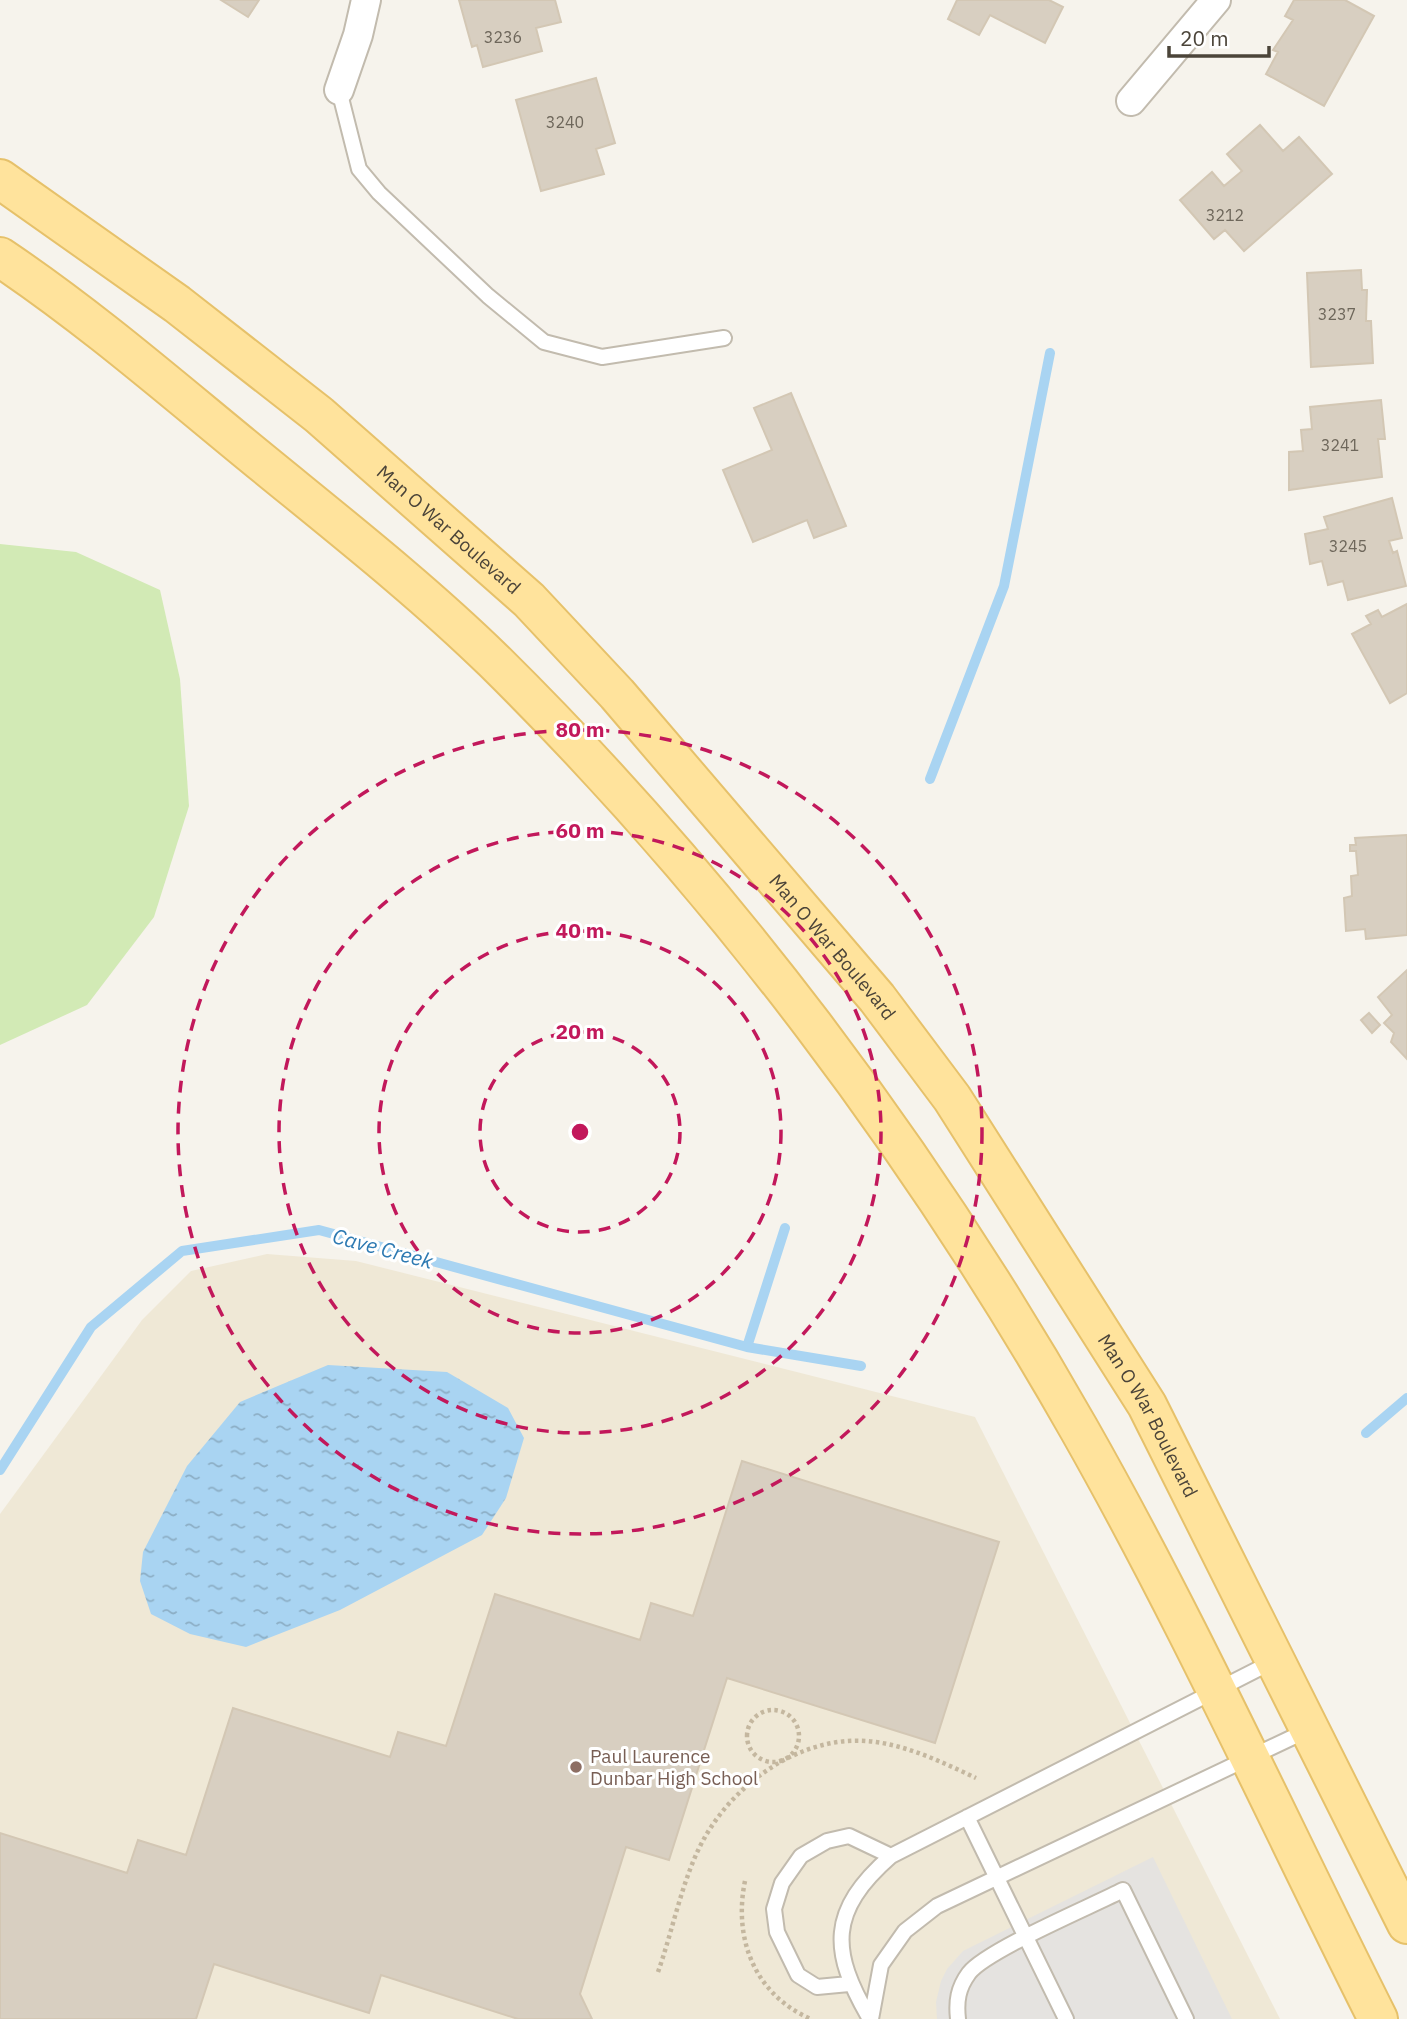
<svg xmlns="http://www.w3.org/2000/svg" width="1407" height="2019" font-family="'IBM Plex Sans',sans-serif">
<style>
.education{fill:#efe8d6}
.garden{fill:#d2eab5}
.parking{fill:#e5e3e0}
.water{fill:url(#water-ripples)}
.lines{fill:none;stroke-linecap:round;stroke-linejoin:round}
.stream{stroke:#a9d4f2;stroke-width:10}
.building{fill:#d8cfc1;stroke:#d3c7b4;stroke-width:2}
.service-casing{stroke:#c2bbae;stroke-width:18}
.minor-casing{stroke:#c2bbae;stroke-width:32}
.primary-casing{stroke:#e6c16a;stroke-width:42}
.path{stroke:#c4b79f;stroke-width:4.5;stroke-dasharray:3.5 3.5;stroke-linecap:butt}
.service{stroke:#fff;stroke-width:14}
.minor{stroke:#fff;stroke-width:28}
.primary{stroke:#ffe39c;stroke-width:38}
.ring{fill:none;stroke:#c2185b;stroke-width:3.5;stroke-dasharray:12 9}
.education-dot{fill:#8d6e63;stroke:#fff;stroke-width:2.5}
.labels{text-anchor:middle;dominant-baseline:central;stroke-width:6;stroke-linejoin:round;paint-order:stroke}
.number-label{font-size:16px;fill:#6e675b}
.street-label{font-size:19px;fill:#4b4439;stroke:#fff}
.education-label{font-size:19px;fill:#785e54;stroke:#fff;text-anchor:start}
.water-label{font-size:21px;font-style:italic;fill:#2e7ab2;stroke:#fff}
.centre{fill:#c2185b;stroke:#fff;stroke-width:3.5}
.ring-label{font-size:21px;text-anchor:middle;font-weight:bold;fill:#c2185b;stroke:#fff;stroke-width:6;stroke-linejoin:round;paint-order:stroke}
</style>
<defs>
<pattern id="water-ripples" width="26" height="14" patternUnits="userSpaceOnUse" patternTransform="scale(1.75)"><rect width="26" height="14" fill="#a9d4f2"/><path d="M2 4q2-2 4 0t4 0M15 11q2-2 4 0t4 0" fill="none" stroke="#8caec5"/></pattern>
</defs>
<rect width="100%" height="100%" fill="#f6f3ec"/>
<path class="education" d="M267,1254L356,1261L975,1417L1280,2019H0V1514L142,1320L191,1271Z"/>
<path class="garden" d="M0,544L76,552L160,590L180,679L189,806L154,917L87,1005L0,1045Z"/>
<path class="parking" d="M1153,1857L1232,2019H937L936,2002L941,1981L947,1969L963,1951Z"/>
<path class="water" d="M328,1365L447,1372L508,1408L524,1438L506,1498L482,1535L340,1610L246,1647L190,1634L151,1614L140,1581L143,1552L187,1466L240,1402Z"/>
<g class="lines">
<path class="stream" d="M930,779L1004,586L1050,353
M747,1347L785,1228
M1366,1433L1407,1398
M0,1470L91,1327L182,1251L319,1230L747,1347L861,1366"/>
</g>
<path class="building" d="M221,0H259L248,17Z
M459,0H555L561,22L536,28L542,51L483,67L477,45L472,47Z
M957,0H1049L1063,7L1045,43L990,15L979,35L948,19Z
M1294,0H1345L1374,16L1324,106L1266,74L1278,52L1273,50L1293,20L1285,16Z
M596,78L615,143L596,149L604,174L541,191L516,100Z
M1260,125L1283,151L1299,137L1332,174L1244,251L1225,230L1214,239L1180,200L1212,172L1224,186L1242,171L1227,154Z
M1361,270L1362,290H1367L1366,321H1371L1373,363L1311,367L1307,273Z
M791,393L846,526L814,538L807,520L753,542L723,470L772,450L754,408Z
M1381,400L1385,439H1378L1382,477L1289,490V452L1303,451L1301,430L1312,429L1310,407Z
M1392,498L1402,538L1389,541L1393,553L1397,551L1406,586L1348,600L1343,581L1328,585L1322,561L1310,564L1305,534L1328,529L1324,517Z
M1407,604V693L1390,703L1352,634L1371,624L1366,616L1378,610L1382,617Z
M1407,835V935L1366,939L1365,929L1346,931L1344,898L1352,896L1351,876L1358,875L1356,851H1350V845H1356L1355,838Z
M1407,970V1059L1391,1042L1394,1033L1384,1023L1392,1015L1378,997Z
M1369,1013L1380,1025L1372,1033L1361,1020Z
M742,1461L999,1542L935,1743L727,1678L669,1860L626,1847L580,1994L592,2019H518L381,1975L369,2013L214,1964L196,2019H0V1833L127,1873L138,1840L186,1855L233,1708L390,1757L398,1732L446,1746L495,1594L640,1640L651,1603L693,1616Z"/>
<g class="lines">
<defs>
<path id="service" d="M339,90L359,169L379,193L488,296L544,342L602,357L724,338
M967,1817L1066,2019
M849,1984L817,1987L798,1975L777,1932L774,1909L782,1883L801,1856L827,1841L849,1836L891,1856
M870,2019C830,1951 828,1911 891,1856L1274,1661
M871,2019L881,1965L905,1931L937,1906L1308,1730
M958,2019C956,2001 958,1988 969,1973C987,1950 1092,1906 1123,1890L1186,2019"/>
<path id="minor" d="M339,90L358,35L366,0
M1131,101L1216,0"/>
<g id="primary">
<path id="s1" d="M0,179L177,304L319,415L529,600L617,694L877,998L952,1098L1147,1405L1407,1924"/>
<path d="M0,257C85,314 163,381 242,446C327,516 415,584 494,661C723,887 920,1149 1079,1429C1188,1621 1279,1822 1378,2019"/>
</g>
</defs>
<use href="#service" class="service-casing"/>
<use href="#minor" class="minor-casing"/>
<use href="#primary" class="primary-casing"/>
<path class="path" d="M747 1736a26 26 0 1 1 52 0a26 26 0 1 1-52 0Z
M745,1881C733,1939 755,1995 811,2019
M658,1972C673,1930 683,1875 705,1837C738,1779 807,1732 876,1742C911,1747 944,1763 976,1778"/>
<use href="#service" class="service"/>
<use href="#minor" class="minor"/>
<use href="#primary" class="primary"/>
</g>
<g class="ring">
<circle cx="580" cy="1132" r="100"/>
<circle cx="580" cy="1132" r="201"/>
<circle cx="580" cy="1132" r="301"/>
<circle cx="580" cy="1132" r="402"/>
</g>
<circle class="education-dot" cx="576" cy="1767" r="7"/>
<g class="labels">
<g class="number-label">
<text x="503" y="37">3236</text>
<text x="565" y="122">3240</text>
<text x="1225" y="215">3212</text>
<text x="1337" y="314">3237</text>
<text x="1340" y="445">3241</text>
<text x="1348" y="546">3245</text>
</g>
<g class="street-label">
<text stroke="none"><textPath href="#s1" startOffset="570">Man O War Boulevard</textPath></text>
<text stroke="none"><textPath href="#s1" startOffset="1138">Man O War Boulevard</textPath></text>
<text stroke="none"><textPath href="#s1" startOffset="1704">Man O War Boulevard</textPath></text>
</g>
<g class="education-label">
<text x="590" y="1756">Paul Laurence<tspan x="590" dy="22">Dunbar High School</tspan></text>
</g>
<g class="water-label">
<text transform="translate(383 1248) rotate(15)">Cave Creek</text>
</g>
</g>
<circle cx="580" cy="1132" r="10" class="centre"/>
<g class="ring-label">
<text x="580" y="737">80 m</text>
<text x="580" y="838">60 m</text>
<text x="580" y="938">40 m</text>
<text x="580" y="1039">20 m</text>
</g>
<path d="M1169 46v10h100v-10" fill="none" stroke="#4b4439" stroke-width="3.5"/>
<text x="1180" y="46" font-size="21" fill="#4b4439" stroke="#ffffff" stroke-width="5" paint-order="stroke">20 m</text>
</svg>
